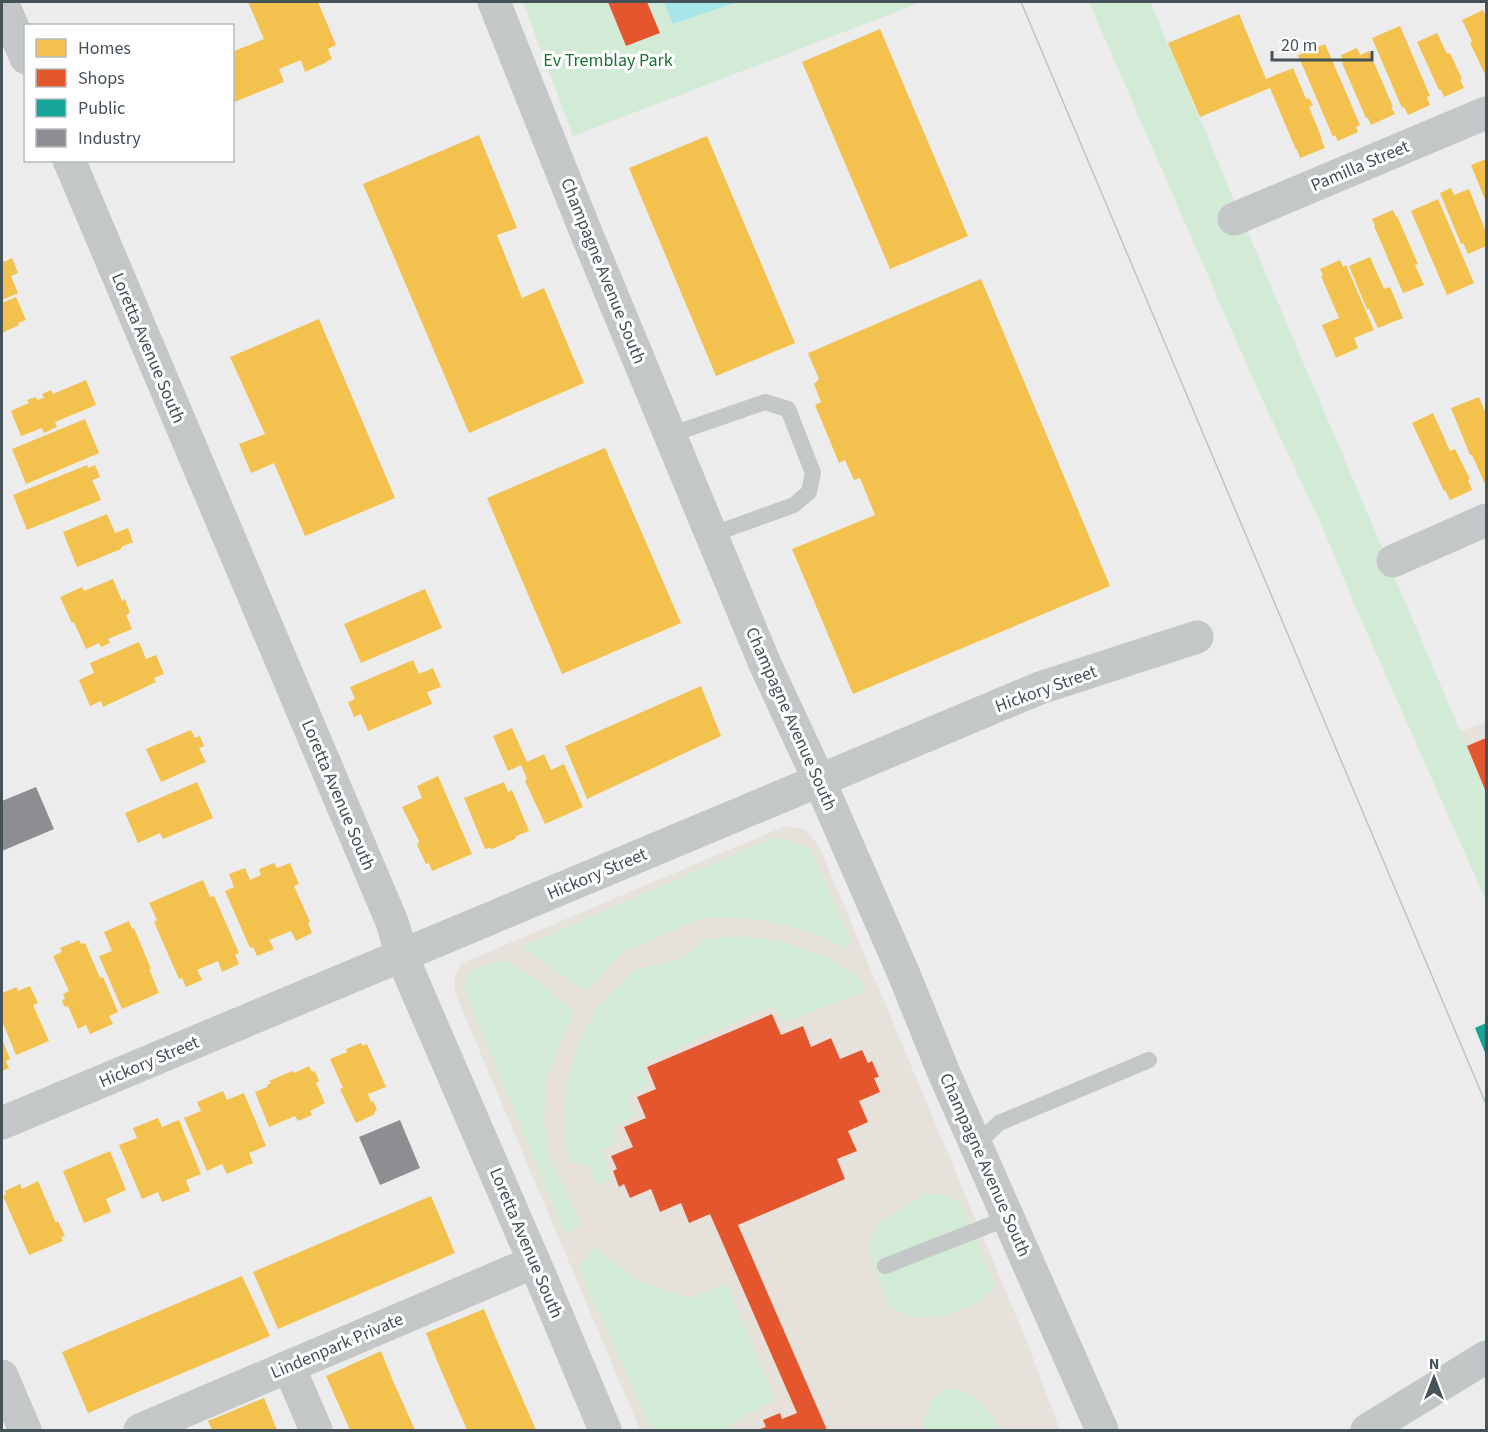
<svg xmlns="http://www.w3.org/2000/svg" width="1488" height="1432" font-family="'Source Sans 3',sans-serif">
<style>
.commercial{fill:#e6e2db}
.green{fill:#d1ebd6}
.water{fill:#a7e6e8}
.homes{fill:#f2c14e}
.shops{fill:#e4572e}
.public{fill:#17a398}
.industry{fill:#8d8d92}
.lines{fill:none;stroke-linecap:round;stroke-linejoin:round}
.service{stroke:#c3c7c8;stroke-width:16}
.minor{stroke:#c3c7c8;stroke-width:33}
.primary{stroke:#c1c6c7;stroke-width:33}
.tram{stroke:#bfc2c3;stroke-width:1.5}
.labels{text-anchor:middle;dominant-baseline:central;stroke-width:6;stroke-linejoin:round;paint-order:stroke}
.park-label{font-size:18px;fill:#1a7336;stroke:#fff}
.street-label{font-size:18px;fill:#455257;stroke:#fff}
</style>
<rect width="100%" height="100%" fill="#edecec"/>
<path class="commercial" d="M1486,722V818L1450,735Z
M785,826L805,829L819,846L1027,1342L1060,1430H640L455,993L454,976L462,963Z"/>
<path class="green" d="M523,2H922L573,136Z
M1089,2H1150L1486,792V901L1354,603L1322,526L1256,386Z
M772,838L792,841L810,849L851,941L843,948L810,931L755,919L704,917L622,953L587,991L521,947Z
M738,936L785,942L827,957L862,981L864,992L785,1022L772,1006L643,1064L648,1086L628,1095L634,1116L613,1127L618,1140L603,1151L611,1181L598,1186L588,1165L570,1161L565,1139V1112L568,1079L579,1042L598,1006L635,969L670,963L686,957L703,940Z
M503,960L529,974L574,1012L546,1077L544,1121L549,1155L581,1224L565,1235L464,987L471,970Z
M925,1194H944L961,1203L995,1286L981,1301L944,1316L912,1317L889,1307L870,1254V1241L879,1223Z
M594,1248L642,1282L690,1298L727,1284L775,1400L736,1420L728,1430H652L578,1267Z
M949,1388C953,1389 959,1390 963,1391C979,1396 993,1416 1000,1430H923V1422L931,1399Z"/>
<path class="water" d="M664,2H737L673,24Z"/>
<path class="homes" d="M248,2H318L336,45L328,49L332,59L327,61V62L305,72L301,60L279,69L284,82L232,103V52L264,39Z
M1483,10L1486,17V76L1470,43L1472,41L1462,20Z
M1239,14L1266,79L1293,68L1306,99L1309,98L1313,105L1309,107L1322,139H1321L1325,148L1300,158L1297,149L1296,150L1270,88L1200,117L1168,43Z
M1400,26L1430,96L1427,97L1430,105L1408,115L1404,107L1402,108L1372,38Z
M880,29L968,236L890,269L802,62Z
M1437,33L1447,54L1450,53L1462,79L1460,80L1464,88L1444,97L1441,90H1439L1417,42Z
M1325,44L1360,125L1356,127L1358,132L1338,141L1335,135L1333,137L1298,55Z
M1357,48L1360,55L1369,51L1393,107H1391L1395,114L1371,125L1368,118H1366L1342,63L1343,62L1341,55Z
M479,135L517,228L497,235L522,298L544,288L584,383L469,433L363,184Z
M707,136L795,343L716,376L629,168Z
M1486,159V202L1471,165Z
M1451,188L1454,195L1469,189L1486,232V246L1468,254L1463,243L1461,244L1440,193Z
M1438,199L1474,283L1447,295L1411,211Z
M1393,210L1396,217L1397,216L1418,264L1415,265L1424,285L1403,293L1374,226L1375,225L1372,219Z
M2,256L4,262L12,258L18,273L11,276L18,293L2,300Z
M1370,257L1384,289L1390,287L1403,318L1378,328L1369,309H1367L1349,266Z
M1340,260L1343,267L1346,265L1374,330L1354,338L1358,348L1336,358L1322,325L1339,318L1321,276L1323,275L1320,269Z
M981,279L1110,586L853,694L792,549L875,515L860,478L854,480L845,460L839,463L815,405L821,402L814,384L819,379L808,353Z
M16,297L26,320L18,323L19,325L2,333V303Z
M319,319L395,498L305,536L274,463L251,473L239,444L265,434L230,357Z
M86,380L96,405L55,422L57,427L44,433L42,428L21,436L11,411L29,403L27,400L36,397L37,400L44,398L42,394L51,390L53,394Z
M1479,397L1486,414V486L1472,455H1470L1451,408Z
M1433,413L1450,451L1455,449L1470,479L1468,480L1472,490L1450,500L1445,490L1444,491L1412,423Z
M85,419L99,453L26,484L12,449Z
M605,448L681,623L562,674L487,498Z
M87,465L88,468L95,465L100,477L92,480L101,500L27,530L13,495Z
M107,514L115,533L128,528L133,542L121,547V549L77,567L63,532Z
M113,579L122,601L125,599L130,613L126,615L132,629L108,639L110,643L101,647L99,643L86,649L74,622L72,623L60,597L82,587L84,591Z
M425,589L442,628L361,663L344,624Z
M139,642L146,659L156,655L164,674L154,678L156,682L103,707L101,701L90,706L79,680L94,673L90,663Z
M413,660L419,674L433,668L441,687L427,692L432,704L368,731L361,714L354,717L348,702L355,699L350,687Z
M701,686L721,736L587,799L565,746Z
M512,728L527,762L544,754L551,770L564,764L583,807L545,824L525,781L527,779L521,765L508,771L493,736Z
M191,730L195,738L200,736L204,746L199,748L206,762L161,782L146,749Z
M438,776L472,854L432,871L429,863L426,864L417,845L419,841L402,807L422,798L417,786Z
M197,782L213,818L163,839L160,833L138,843L125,813Z
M504,782L508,792L512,790L529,831L516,836L515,839L492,849L489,848L485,849L464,798Z
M274,863L277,868L290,863L299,884L294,886L310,922L308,923L312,933L296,941L291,931L269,940L274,949L257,956L253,947L250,948L225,891L234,887L229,874L245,868L250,880L261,875L259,869Z
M203,880L210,897L214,896L239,953L235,955L239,964L222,972L218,961L197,970L202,980L186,987L182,978L179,979L154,922L157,920L149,903Z
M129,921L132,929L134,928L151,969H149L159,993L122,1009L99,956L112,951L104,932Z
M79,940L81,944L85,943L100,978L103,977L118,1012L109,1016L113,1024L90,1034L86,1025L78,1029L68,1006L65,1007L62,1001L65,999L63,994L69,991L53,956L62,952L60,948Z
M30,986L38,1003L33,1005L49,1041L16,1055L2,1021V993L17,987L18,991Z
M2,1039L10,1059L6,1061L9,1068L2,1071Z
M361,1043L363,1046L367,1044L386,1087L368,1094L371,1102L373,1101L377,1110L374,1112L375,1114L356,1123L340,1089L343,1088L330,1059L347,1052L346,1049Z
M309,1066L312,1072L315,1071L319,1081L316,1083L325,1103L310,1111L312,1115L298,1121L295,1116L269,1127L255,1092L267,1087V1085L271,1083L269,1081L292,1071L294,1073Z
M223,1091L227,1100L244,1093L266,1146L249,1153L253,1163L227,1174L222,1164L207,1171L184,1118L201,1111L197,1102Z
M158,1118L162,1127L179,1120L201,1174L186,1180L190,1191L162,1202L158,1192L142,1199L119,1145L137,1138L133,1128Z
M110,1151L126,1190L106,1199L111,1212L84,1223L63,1171Z
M38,1181L56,1223L58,1221L65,1236L61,1237L63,1241L29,1255L3,1196L6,1194L5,1191L20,1184L22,1189Z
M431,1196L455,1253L278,1329L253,1272Z
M242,1276L270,1336L88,1413L62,1352Z
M484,1309L495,1336L536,1430H467L437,1361L426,1333Z
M381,1351L393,1381L415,1430H350L326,1376Z
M264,1398L277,1430H212L208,1421Z"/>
<path class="shops" d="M608,2H647L660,33L626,46Z
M1486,738V792L1467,746Z
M772,1014L781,1035L803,1026L811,1047L831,1038L840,1059L862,1050L868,1063L872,1061L879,1077L874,1078L880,1092L859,1101L868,1122L848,1131L857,1151L837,1159L845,1179L738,1225L827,1430H757L766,1427L763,1420L780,1413L782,1419L797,1413L710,1214L689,1223L681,1203L660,1212L651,1189L630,1198L624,1184L619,1187L613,1171L617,1169L611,1156L633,1147L624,1127L646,1118L637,1097L656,1089L647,1067Z"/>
<path class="public" d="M1486,1023V1055L1475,1028Z"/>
<path class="industry" d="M36,787L54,829L2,851V801Z
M400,1120L420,1168L380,1185L359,1137Z"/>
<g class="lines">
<path class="service" d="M670,435L765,402L788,409L813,473L809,492L794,505L711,535
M976,1145L999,1123L1149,1060
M885,1266L1008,1218"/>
<path class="minor" d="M2,2L26,58
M494,2L587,235L765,664L819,780L903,972L944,1073L1102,1430
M69,160L392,922L402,956L413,982L542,1280L605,1430
M1234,219L1486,113
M1393,561L1486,520
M2,1123L1040,688L1197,637
M289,1367L316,1430
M2,1376L25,1430
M140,1430L534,1262"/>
<path class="primary" d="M1367,1430L1486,1357"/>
<path class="tram" d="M1021,2L1486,1104"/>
</g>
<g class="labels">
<g class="park-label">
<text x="608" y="60">Ev Tremblay Park</text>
</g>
<g class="street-label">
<text transform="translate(1360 166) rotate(-23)">Pamilla Street</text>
<text transform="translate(603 271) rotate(68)">Champagne Avenue South</text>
<text transform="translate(148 348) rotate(67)">Loretta Avenue South</text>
<text transform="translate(1046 689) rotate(-20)">Hickory Street</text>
<text transform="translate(791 719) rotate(66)">Champagne Avenue South</text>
<text transform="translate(338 795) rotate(67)">Loretta Avenue South</text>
<text transform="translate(597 874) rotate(-23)">Hickory Street</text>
<text transform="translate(149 1062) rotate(-23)">Hickory Street</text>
<text transform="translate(985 1165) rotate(66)">Champagne Avenue South</text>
<text transform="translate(526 1243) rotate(67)">Loretta Avenue South</text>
<text transform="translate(337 1346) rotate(-23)">Lindenpark Private</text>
</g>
</g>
<rect width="1488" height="1432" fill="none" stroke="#455257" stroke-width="6"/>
<rect x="24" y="24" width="210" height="138" fill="#ffffff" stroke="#b5babc" stroke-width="1.5"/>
<rect x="36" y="39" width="30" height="18" fill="#f2c14e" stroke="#b5babc" stroke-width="1.5"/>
<text x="78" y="54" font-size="18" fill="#455257">Homes</text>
<rect x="36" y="69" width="30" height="18" fill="#e4572e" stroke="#b5babc" stroke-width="1.5"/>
<text x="78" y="84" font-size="18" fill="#455257">Shops</text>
<rect x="36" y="99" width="30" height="18" fill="#17a398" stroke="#b5babc" stroke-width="1.5"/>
<text x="78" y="114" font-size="18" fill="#455257">Public</text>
<rect x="36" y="129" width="30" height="18" fill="#8d8d92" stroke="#b5babc" stroke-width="1.5"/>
<text x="78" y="144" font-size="18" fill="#455257">Industry</text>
<g transform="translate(1434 1378)" stroke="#ffffff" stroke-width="4.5" paint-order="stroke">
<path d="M0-4.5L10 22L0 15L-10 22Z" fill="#455257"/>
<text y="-9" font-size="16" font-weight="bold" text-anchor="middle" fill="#455257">N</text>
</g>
<path d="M1272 51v9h100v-9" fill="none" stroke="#455257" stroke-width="3"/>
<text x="1281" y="51" font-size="18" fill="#455257" stroke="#ffffff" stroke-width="4.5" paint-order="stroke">20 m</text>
</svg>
